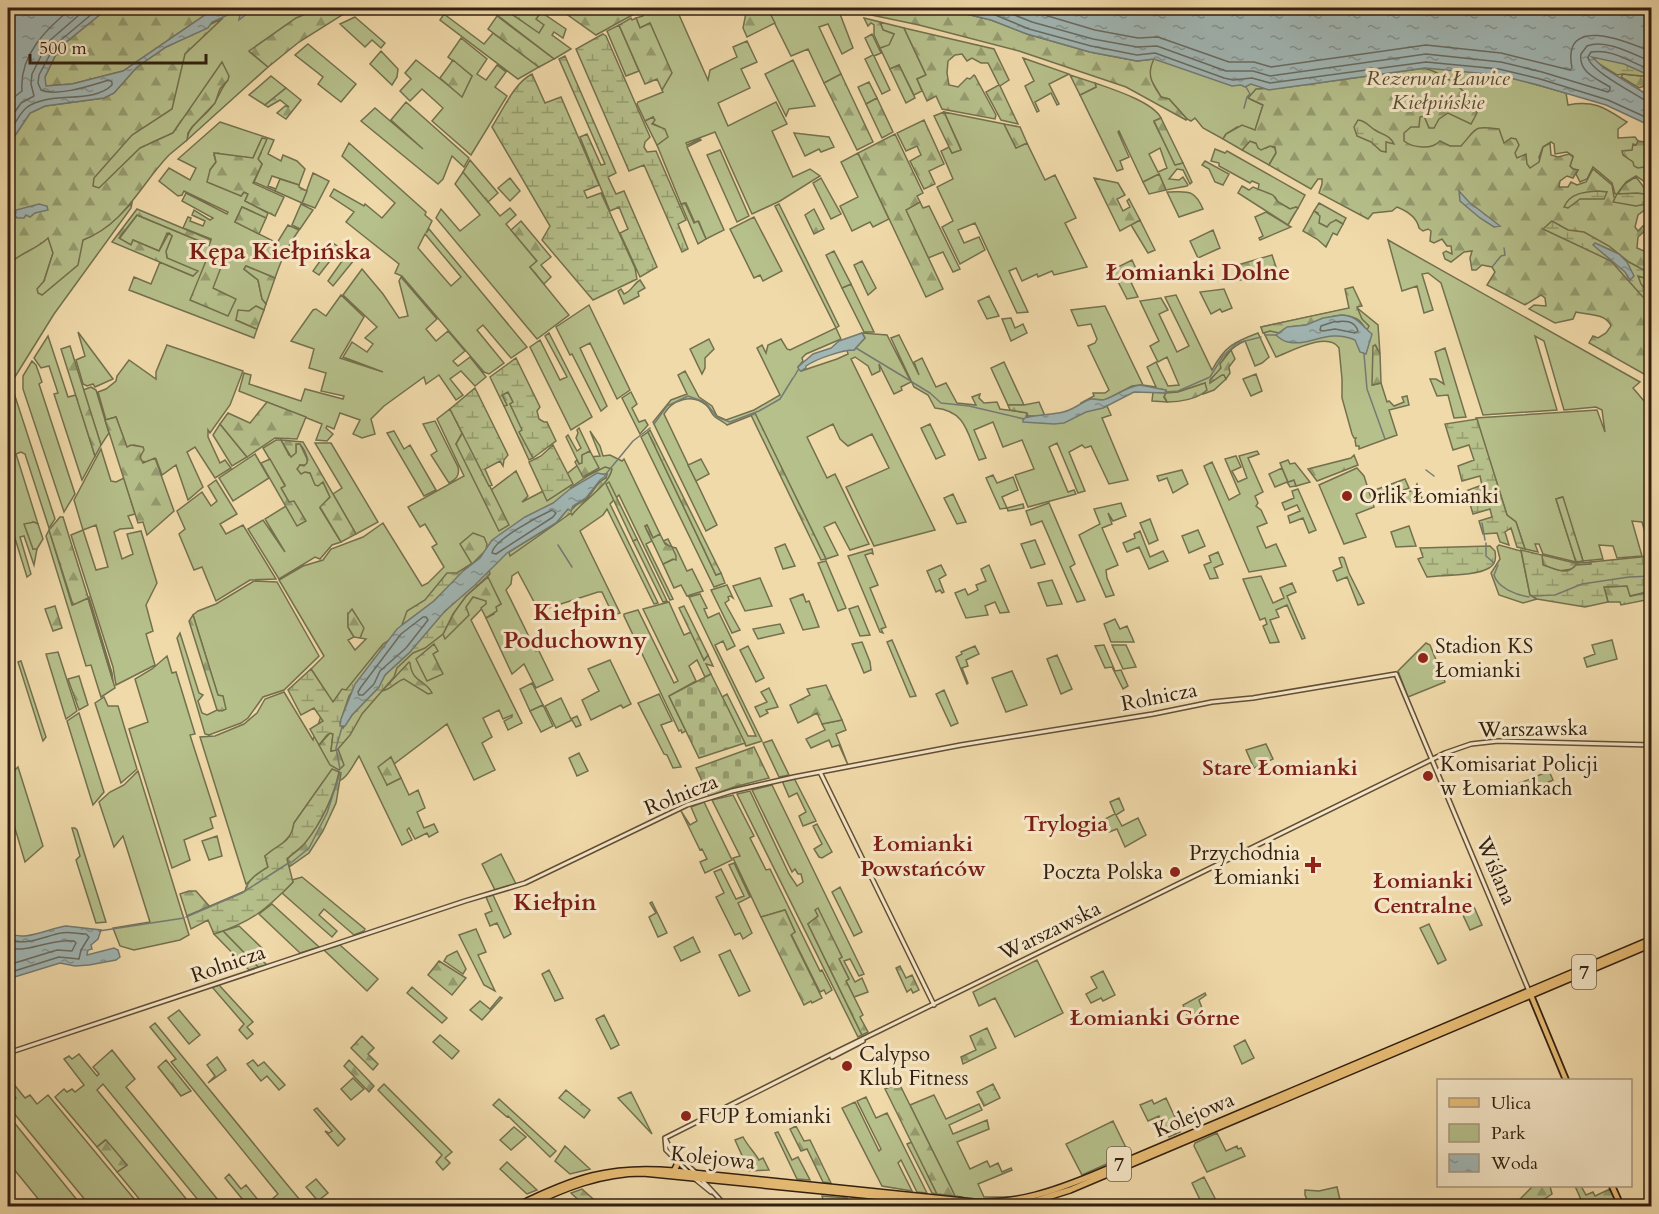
<svg xmlns="http://www.w3.org/2000/svg" width="1659" height="1214" font-family="Cardo,serif">
<style>
.green{fill:#b6c08b;stroke:#74704e;stroke-width:1.5;fill-rule:evenodd}
.forest{fill:url(#forest-firs);stroke:#74704e;stroke-width:1.5}
.wetland{fill:url(#wetland-marsh);stroke:#74704e;stroke-width:1.5}
.cemetery{fill:url(#cemetery-stones);stroke:#74704e;stroke-width:1.5}
.water{fill:url(#water-ripples);stroke:#757b73;stroke-width:1.5}
.lines{fill:none;stroke-linecap:round;stroke-linejoin:round}
.shore{stroke:#6a6c62;stroke-width:1.5}
.stream{stroke:#757b73;stroke-width:1.5}
.minor-casing{stroke:#624e36;stroke-width:6}
.major-casing{stroke:#322010;stroke-width:8}
.highway-casing{stroke:#322010;stroke-width:8}
.minor{stroke:#f6e7c8;stroke-width:3}
.major{stroke:#e8bd75;stroke-width:4.5}
.highway{stroke:#e8bd75;stroke-width:5}
.poi-dot{fill:#8f2418;stroke:#f6e7c8;stroke-width:2}
.labels{text-anchor:middle;dominant-baseline:central;stroke-width:6;stroke-linejoin:round;paint-order:stroke}
.shield{fill:#f6e7c8;stroke:#6d5c47;stroke-width:1.5}
.shield-label{font-size:20px;font-weight:bold;fill:#322010}
.park-label{font-size:21px;font-style:italic;fill:#5a5035;stroke:#f6e7c8}
.poi-label{font-size:21px;fill:#322010;stroke:#f6e7c8;text-anchor:start}
.street-label{font-size:21px;fill:#322010;stroke:#f6e7c8}
.neighbourhood-label{font-size:22px;font-weight:bold;fill:#7a1f14;stroke:#f6e7c8}
.quarter-label{font-size:24px;font-weight:bold;fill:#7a1f14;stroke:#f6e7c8}
</style>
<defs>
<pattern id="forest-firs" width="22" height="20" patternUnits="userSpaceOnUse" patternTransform="scale(1.5)"><rect width="22" height="20" fill="#b6c08b"/><path d="M5 1l3.5 6h-7zM16 11l3.5 6h-7z" fill="#959c70"/></pattern>
<pattern id="wetland-marsh" width="20" height="14" patternUnits="userSpaceOnUse" patternTransform="scale(1.5)"><rect width="20" height="14" fill="#b6c08b"/><path d="M1 5h8M5 5V1M11 12h8M15 12V8" fill="none" stroke="#959c70"/></pattern>
<pattern id="cemetery-stones" width="16" height="16" patternUnits="userSpaceOnUse" patternTransform="scale(1.5)"><rect width="16" height="16" fill="#b6c08b"/><path d="M2 7V4a2 2 0 0 1 4 0v3zM10 15v-3a2 2 0 0 1 4 0v3z" fill="#959c70"/></pattern>
<pattern id="water-ripples" width="26" height="14" patternUnits="userSpaceOnUse" patternTransform="scale(1.5)"><rect width="26" height="14" fill="#a1b7b5"/><path d="M2 4q2-2 4 0t4 0M15 11q2-2 4 0t4 0" fill="none" stroke="#849492"/></pattern>
</defs>
<rect width="100%" height="100%" fill="#f1daaa"/>
<filter id="stains"><feTurbulence type="fractalNoise" baseFrequency=".00333" numOctaves="4"/><feColorMatrix values="0 0 0 0 .2 0 0 0 0 .09 0 0 0 0 .02 0 0 0 .5 -.17"/></filter>
<radialGradient id="worn" r=".72"><stop offset=".6" stop-color="#630" stop-opacity="0"/><stop offset="1" stop-color="#630" stop-opacity=".3"/></radialGradient>
<path class="green" d="M8,8H321L250,52L268,67L187,140C188,125 205,117 213,105C219,97 221,88 228,80L181,121L173,133L151,143L50,242L53,253L44,281L83,240L109,225L132,203L131,208L54,314L8,388Z
M488,8H503L539,32L536,19L542,10L540,8H548L544,14L566,29L563,38L554,32L552,35L571,49L554,59Z
M650,8H676L708,80L710,70L737,57L733,47L747,41L757,62L741,69L750,88L718,103L728,126L776,102L787,124L772,131L793,177L810,169L820,176L780,201L752,214L715,132L686,143L687,145L700,139L701,140L687,147L724,230L706,239L699,222L695,223L686,203L681,204L657,145L667,137L665,130L652,123L653,117L645,121L637,104L638,102L663,92L662,90L671,73L650,23L640,28L636,18L643,16L642,12Z
M767,8H805L840,14L853,48L842,54L828,24L819,27L841,74L824,83L808,49L791,56Z
M943,8H1651L1520,80L1566,93L1568,105C1595,100 1605,108 1627,122L1618,129V138L1635,137L1638,141L1637,145L1644,167L1651,161V186L1636,176L1626,182L1617,194H1615L1612,183L1593,167L1587,179L1580,182L1576,174L1578,170L1573,169L1570,166L1573,156L1567,152L1555,154L1554,144L1551,142L1543,147L1539,157L1570,285L1271,107L1250,99L1263,105L1255,131L1237,127L1226,134L1223,139L1203,128L1195,118L1191,121L1187,119L1169,99L1161,97L1149,77L1137,63L1037,39Z
M444,14L484,44L493,33L539,67L518,79L440,20Z
M355,17L385,43L381,48L372,40L365,47L340,24Z
M880,22L904,28L926,75L917,79L922,91L914,95L899,65L890,69L880,48L889,44L894,34L883,30Z
M619,25L639,71L626,76L607,31Z
M872,34L881,53L874,56L890,90L882,94L865,59L873,55L865,38Z
M461,38L487,59L477,74L486,80L497,65L506,72L495,87L507,96L471,155L432,121L443,108L422,89L410,101L400,91L411,79L405,73L416,60L462,96L472,76L448,57Z
M308,44L356,84L341,102L318,84L323,77L295,55Z
M381,51L398,69L397,77L392,85L370,64Z
M1023,58L1069,74L1049,84L1059,104L1057,105L1051,93L1035,102L1039,111L1037,112L1025,86L1034,81Z
M793,60L815,106L789,109L786,116L765,74Z
M271,76L286,88L265,105L249,95Z
M869,82L877,98L866,104L858,87Z
M1095,83C1112,89 1153,102 1161,118L1154,122L1175,164L1183,163L1192,182L1190,184L1183,170L1177,169L1169,179L1179,180L1183,177L1188,185L1187,186L1166,190L1159,174L1143,182L1119,131L1118,132L1129,157L1120,161L1123,169L1117,171L1080,95L1096,87ZM1160,148L1167,168L1158,172L1149,154Z
M406,102L469,158L464,167L452,156L443,179L438,184L361,121L375,108L423,149L391,120Z
M944,112L1004,124L1016,148L1027,143L1045,180L1055,175L1076,218L1065,223L1087,267L1054,275L1052,271L1038,277L1037,274L1022,281L1016,268L1009,271L1028,312L1017,313L975,223L958,230L964,243L979,237L985,250L960,264L942,227L953,221L937,187L953,179L941,151L949,147L952,153L961,149Z
M220,122L274,140L268,154L281,161L283,155L297,161L305,169L299,185L272,176L268,186L276,189L275,191L254,182L262,164L258,159L261,153L262,138L253,158L225,156L218,153L214,155L216,162L210,170L238,194L241,196L244,192L248,194L245,201L268,213L266,218L242,207L235,222L277,243L288,225L299,230C286,249 282,258 275,278L246,266L244,269L258,280L262,299L266,304L264,310L256,306L236,320L257,329L254,338L129,290L134,277L151,284L160,262L193,276L167,258L166,251L172,236L167,233L159,251L133,240L131,245L119,239L137,215L209,245L211,239L183,228L188,217L191,218L190,221L203,226L205,221L192,215L194,210L210,220L213,218L182,201L186,193L227,214L228,212L184,191L182,195L178,196L159,181L169,168L190,180L196,168L178,159Z
M794,133L829,137L834,147L821,152L819,149L805,156Z
M1250,141L1266,148L1270,146L1275,148L1276,153L1269,165L1242,150Z
M349,143L426,212L425,215L432,221L426,233L429,229L527,347L511,358L483,325L477,330L504,363L489,374L484,372L402,276L395,273L399,264L346,222L354,212L330,196L334,189L364,206L365,204L382,218L395,203L342,156ZM425,234L461,277L451,286L418,248Z
M1215,149L1225,153L1227,151L1305,195L1298,208L1296,207L1290,209L1278,202L1275,197L1258,190L1259,184L1252,181L1250,183L1219,166V163L1211,161Z
M720,150L749,216L737,222L707,155Z
M858,153L889,219L873,227L870,222L852,231L840,206L858,197L841,162Z
M1205,161L1229,174L1223,185L1215,182L1209,169L1202,165Z
M463,172L500,216L510,208L516,215L506,224L537,261L530,267L569,315L537,339L436,218L441,209L460,231L480,215L455,184Z
M313,173L329,181L315,208L302,203Z
M510,178L520,191L510,201L498,188Z
M821,178L841,214L831,219L813,183Z
M1167,192C1187,192 1194,188 1203,209L1179,217Z
M920,202L923,208L929,206L960,269L953,272L943,252L928,258L905,210Z
M1319,203L1346,218L1343,224L1336,220L1327,227L1319,223L1318,213L1314,211Z
M301,204L313,210L300,229L292,225Z
M779,204L839,326L836,328L841,339L806,354L802,358L803,361L798,367L801,371L837,359L848,354L847,350H854L865,338L862,333L887,335L911,382L901,387L902,390L894,394L879,364L880,371L872,375L868,366L855,357L851,359L935,530L874,546L846,487L889,468L872,434L848,446L840,439L833,424L807,437L827,478L835,474L869,544L850,550L835,522L824,527L838,555L826,559L755,414L727,425C724,422 719,420 715,417C711,414 710,408 706,405C692,393 672,400 664,414L717,525L706,531L653,422L671,400L687,394L678,375L685,371L699,397L712,406L717,416L726,420L754,410L780,395L757,348L762,345L766,353L768,345L781,339L787,349L790,350L836,328L775,206Z
M1266,212L1291,227L1260,240L1259,238L1263,236L1255,217Z
M754,217L782,271L763,281L760,275L754,278L730,229Z
M1140,220L1155,250L1148,253L1131,225Z
M1213,230L1220,248L1198,258L1190,241Z
M1388,240L1640,382L1633,388L1644,401L1651,399V426L1650,427L1652,433L1651,553L1642,522L1632,521L1642,556L1617,558L1613,546L1599,545L1603,559L1583,561L1562,497L1556,499L1576,562L1543,554L1539,544H1535L1538,552L1525,549L1516,522L1507,515L1476,418L1597,410L1605,432L1602,410L1596,407L1564,410L1544,341L1535,336L1557,410L1483,415L1441,283L1428,273L1422,274L1433,310L1424,313L1417,286L1402,291Z
M333,243L340,248L319,275L313,271Z
M347,254L354,260L333,286L328,281Z
M1132,260L1137,271L1128,276L1138,297L1127,299L1112,270Z
M862,261L876,288L868,295L854,265Z
M362,269L383,294L399,318L408,316L399,281L401,277L437,319L426,329L436,341L448,331L465,351L453,361L458,366L470,357L486,377L475,386L461,371L450,379L463,395L456,400L439,375L426,384L424,377L384,406L371,419L375,434L362,438L353,434L360,420L340,413L334,429L327,426L326,428L333,434L327,441L316,440L322,424L239,391L244,373L251,375L249,384L301,401L305,389L343,399L344,396L321,391L326,373L309,368L314,349L291,341L313,310L316,309L326,316L341,295L364,317L340,358L383,372L343,357L352,342L367,352L373,344L365,338L377,327L343,295Z
M640,280L645,288L638,292L639,296L624,304L618,291L621,289L624,294C632,291 633,284 640,280Z
M851,284L874,332H864L842,288Z
M1224,289L1232,308L1222,312L1220,309L1211,314L1200,292Z
M1176,295L1212,370C1225,346 1234,342 1258,333L1269,357L1262,363L1255,366L1245,341C1233,346 1221,357 1220,370L1210,380L1224,374L1226,379L1214,390L1203,394L1205,383L1178,392L1166,393L1164,397L1167,402L1152,401L1153,392L1166,393V390L1140,385L1132,386L1105,400L1090,399L1082,404L1081,403L1094,396L1093,393H1105L1109,390L1088,346L1095,343L1097,339L1091,324L1078,326L1071,310L1105,306L1143,385L1156,387L1147,367L1156,362L1168,386L1179,385L1167,357L1158,362L1150,346L1159,341L1140,301L1161,298L1168,310L1159,314L1177,352L1189,346L1165,297Z
M989,296L999,316L987,319L978,301Z
M589,305L630,390L617,399L590,343L580,348L607,406L601,411L572,354L570,355L556,327Z
M1356,307L1378,325L1380,354L1376,346L1373,385L1381,383L1387,402L1389,401L1394,406L1404,402L1402,397L1407,396L1409,405L1389,410L1397,435L1359,449V446H1356L1355,440L1356,438H1354L1352,434L1342,398V379L1339,348C1328,331 1292,351 1276,357L1261,327Z
M1011,318L1015,328L1023,324L1027,333L1011,341L1002,319Z
M78,332L113,379L95,387L93,384L87,386L83,384L76,360L85,356Z
M549,333L592,417L571,430L530,347L540,340L560,380L567,377L545,336Z
M899,335L919,375L914,362L922,358L936,387L946,383L957,403L976,405L972,397L980,394L979,398L984,403L997,402L1000,409L1028,413L1026,416C1063,427 1055,425 1087,411C1094,409 1101,409 1107,406L1111,415L1102,418L1128,480L1109,484L1091,446L1085,448L1082,445L1069,452L1085,491L1078,493L1057,443L1049,447L1068,492L1074,490L1076,494L1028,507L1015,475L1034,469L1022,440L1003,447L993,422L974,430L986,458L979,460C967,434 967,411 935,408L928,395L914,387L891,338Z
M48,336L68,397L76,395L95,456L82,480L54,394L58,393L49,366L41,368L34,358Z
M709,339L714,349L705,358V368L702,374L690,349Z
M167,345L243,371L230,405L210,433L208,430V437L220,463L225,460L231,468L215,478L195,447L187,452L203,487L188,500L176,465L162,475L156,459L147,462L140,461L142,447L134,445L127,448L116,417L106,420L98,392L106,389L116,381L117,376L129,360L156,379V372Z
M1445,348L1466,417L1454,418L1448,395L1437,396L1430,379H1436L1444,384L1435,352Z
M32,361L36,365L42,382L39,384L75,494L64,512L23,389V376Z
M1004,362L1024,405H1008L991,368Z
M1256,374L1262,391L1251,396L1243,379Z
M91,387L96,390L109,433L101,445L83,390Z
M631,392L637,404L632,408L639,422L645,420L648,425L640,434L622,398Z
M14,393L55,519L49,528L25,454L21,452L16,454L38,524L33,522V549L37,547V549L34,565L24,536L20,537L31,574L27,577L8,516V403Z
M450,409L462,433L456,444L502,512L491,490L516,471L528,496L522,502L549,488L579,464L566,437L568,435L577,451L581,448L576,438L578,433L577,430L579,428L590,451L582,456L583,461L589,457L600,456L590,431L600,446L603,456L610,455L622,461L624,459L660,534L653,538L647,525L645,526L652,541L646,544L673,599L670,600L619,495L610,504L658,603L654,604L607,509L603,515L580,531L620,613L613,615L602,592H598L539,611L518,572L512,576L511,584L506,590L536,651L538,649L553,680L536,688L524,664L512,674L486,618L494,614L495,607L501,604L496,594L471,620L522,723L508,730L504,721L512,717V715L503,719L499,710L483,718L492,737L482,743L495,770L474,780L447,724L394,764L391,758L387,785L401,778L409,795L418,790L425,808L417,812L424,828L434,824L438,832L429,837L427,833L415,839L409,828L407,830L412,840L402,845L359,756C348,773 346,785 323,782L294,823L292,833L280,847L265,856L268,867L246,884L200,737L215,736L244,724L257,713L265,699L284,692L313,740L328,695L311,669L324,656L279,580L303,566L323,560L331,549L363,537L383,523L422,586L428,583L444,567L432,547L437,544L425,524L420,527L408,507L464,476L437,419ZM348,614L361,633L360,638L366,639L355,650L348,640L354,637L348,627Z
M435,421L458,467C460,476 456,479 449,483L431,455L437,451L423,424Z
M220,424L247,457L232,466L213,435Z
M930,424L945,455L936,459L921,428Z
M394,431L404,449L410,445L436,490L424,496L387,433Z
M648,432L716,575L721,573L725,583L714,587L641,437Z
M276,440H281L289,455L296,452V444H300L308,461L306,465H300L305,472L310,473L313,478L323,482L330,497L320,508L341,542L332,545L320,559L315,557L279,579L248,529L263,520L285,552L265,519L286,506L297,525L289,502L281,488L285,485L263,448Z
M315,443H331L378,522L356,534L333,494L342,488Z
M101,449L111,481L116,482L124,478L135,514L128,516L133,528L120,529L114,532L122,559L133,554L127,534L141,531L157,583L146,605L153,631L146,634L155,665L116,685L113,667L71,535L83,530L74,500ZM96,525L108,567L96,570L83,530Z
M1257,451L1259,454L1248,458L1263,492L1255,496L1258,503L1256,506L1261,510L1267,523L1257,527L1266,548L1276,544L1286,566L1249,572L1204,466L1212,462L1229,500L1240,494L1225,459L1236,456L1241,467L1232,471L1238,482L1247,478L1239,456Z
M255,454L269,478L233,501L219,478Z
M1282,468L1288,482L1294,480L1296,486L1290,487L1287,482L1275,487L1269,474Z
M1357,468L1364,476L1374,507L1356,514L1366,537L1344,544L1319,485Z
M1182,470L1188,484L1173,493L1167,478L1159,481L1157,476Z
M993,475L997,483L1013,477L1018,490L1002,497L1007,508L1023,504L1024,508L1008,511L1007,508L1000,509L986,478Z
M1405,479L1409,488L1378,499L1375,490Z
M216,480L237,514L220,524L226,534L243,525L276,579L250,580L216,601L202,567L194,570L179,534L185,529L177,511L202,492L211,506L217,501L208,486Z
M1417,484L1422,498L1400,505L1396,496L1414,490Z
M1298,489L1316,530L1309,533L1303,518L1290,523L1288,516L1300,511L1297,505L1285,510L1282,503L1294,498L1292,491Z
M953,494L966,522L957,524L944,498Z
M1049,503L1075,564L1070,567L1085,600L1077,602L1042,521L1031,525L1026,511Z
M1121,503L1126,516L1113,521L1108,513L1112,524L1102,528L1118,565L1106,570L1107,578L1114,595L1106,597L1079,535L1100,524L1094,509Z
M1150,519L1158,540L1149,544L1140,523Z
M1409,526L1416,546L1396,547L1391,532Z
M49,530L72,605L88,598L115,688L101,697L91,665L86,666L46,536Z
M1198,530L1205,546L1189,553L1182,536Z
M1140,531L1150,557L1163,551L1168,561L1149,569L1139,547L1127,552L1123,543L1135,538L1134,534Z
M637,539L667,601L663,602L633,541Z
M668,539L672,547L676,548L687,571L692,569L703,591L687,596L681,585L674,588L663,564L674,559L670,547L663,541Z
M1035,540L1045,564L1031,568L1021,544Z
M785,544L795,566L783,569L775,548Z
M1499,545L1521,551L1530,595L1537,599L1523,603L1499,595L1491,573L1500,559L1497,547Z
M872,549L873,554L871,553L865,555L878,585L870,588L886,627L881,629L883,633L880,632L848,556Z
M1218,552L1223,564L1214,568L1218,578L1210,579L1204,565L1211,562L1209,556Z
M1342,557L1344,558L1349,573L1364,603L1358,605L1347,577L1337,581L1333,571L1342,567L1339,558Z
M826,561L846,608L838,611L818,563Z
M941,565L946,575L939,579L944,592L942,593L940,590L936,592L927,571Z
M989,565L1009,612L1000,613L995,602L985,606L988,615L966,618L955,593L965,589L968,595L978,590L976,585L986,581L981,569Z
M1261,576L1273,603L1284,598L1280,588L1292,583L1296,592L1287,596L1305,638L1302,639L1287,605L1276,610L1279,617L1270,620L1279,642L1270,643L1263,626L1267,624L1265,618L1260,620L1243,579Z
M760,578L772,606L745,611L733,586Z
M1052,580L1062,604L1047,606L1038,583Z
M254,581L277,582L319,656L284,690L263,697L248,718L241,723L209,735L205,734L177,638L180,633L199,693L203,695L198,701L202,713L207,715L217,710L219,711L223,697L218,696L193,615L198,611L216,604Z
M727,585L733,598L730,596L728,597L729,600L725,603L740,630L732,633L711,590Z
M700,594L707,608L704,609L708,618L719,613L735,646L727,650L723,641L715,645L762,741L746,746L722,697L727,694L748,736H756L689,597Z
M803,594L806,602L809,601L819,627L803,630L790,599Z
M669,602L684,635L691,632L704,660L708,655L713,666L706,664L711,674L705,677L697,660L689,666L696,681L669,696L686,731L682,733L681,730L679,731L624,616V614L638,610L674,683L678,681L643,609Z
M858,606L870,635L860,636L849,609Z
M1115,619L1120,629L1127,626L1134,642H1111L1104,624Z
M780,624L784,633L758,639L753,629Z
M892,640L916,696L910,697L887,642Z
M1612,640L1617,659L1587,667L1584,658L1595,654L1592,645Z
M862,642L870,662L871,670L864,673L852,644Z
M1426,643L1430,645L1445,682L1408,697L1398,671Z
M1104,645L1115,671L1121,670L1128,686L1123,689L1112,667L1105,668L1095,646Z
M1112,645H1126L1136,667L1123,669Z
M748,646L764,678L756,682L740,650Z
M975,646L979,654L966,660L968,666L962,668L968,683L967,684L956,657L962,654L961,652Z
M58,652L77,711L66,719L46,654Z
M1057,655L1072,689L1061,694L1047,659Z
M167,656L172,673L176,672L195,734L190,735L216,816L210,818L213,828L211,829L184,840L190,860L172,868L129,729L148,722L135,679L152,669Z
M610,660L631,704L623,708L621,705L591,720L582,700L599,691L588,669Z
M21,661L46,737L43,741L18,662Z
M1012,671L1027,705L1006,712L992,678Z
M532,683L543,705L530,711L520,689Z
M769,688L778,707L766,710L768,713L760,717L755,707L767,702L761,692Z
M944,690L958,723L951,726L936,694Z
M659,694L672,721L661,725L681,767L673,768L667,755L664,754L638,703Z
M104,697L108,706H118L137,769L121,783L95,703Z
M561,698L571,719L577,716L581,725L576,727L572,720L556,728L545,706Z
M79,713L104,792L93,805L67,721Z
M842,720L846,730L836,734L848,765L839,745L832,747L829,740L811,748L806,739L825,730L822,724Z
M772,740L789,775L779,777L763,743Z
M1266,744L1273,759L1254,768L1246,750Z
M579,753L588,771L577,776L569,758Z
M18,767L43,846L25,862L8,805V777Z
M138,771L189,935L180,940L134,950L120,946L113,928L150,922L123,836L114,847L99,802L110,792L124,785Z
M1549,771L1553,780L1533,789L1531,785L1521,790L1518,784Z
M794,778L816,821L803,826L799,816L806,812L797,793L789,797L783,783V781Z
M772,785L864,974L859,976L850,959L844,961L855,982L862,978L868,992L854,997L846,981L849,979L839,959L842,957L816,909L818,916L808,924L862,1035L858,1037L737,794L750,791L789,874L797,886L803,882L801,874H798L795,869L792,872L752,790Z
M733,795L754,836L750,838L766,870L770,869L820,971L822,970L832,990L826,994L824,990L820,992L791,934L795,932L785,910L761,917L733,858L740,856L712,800Z
M1119,798L1124,810L1116,815L1122,826L1138,818L1146,835L1125,847L1117,829L1109,832L1103,820L1115,814L1110,802Z
M704,802L732,860L705,873L700,862L707,859L702,849L700,850L681,811L690,825L697,821L691,807Z
M817,824L832,852L822,858L819,857L814,849L822,844L813,826Z
M72,828H75L77,830L106,922L96,923L76,860L80,856Z
M217,836L222,856L209,860L202,841Z
M501,854L516,884L495,890L482,864Z
M734,863L750,897L738,903L752,933L743,939L740,933L735,935L716,897L724,893L714,872L721,869L736,899L744,896L729,865Z
M302,877L365,929L364,931L354,935L324,909L319,915L337,931L332,937L282,893L293,882L292,880Z
M840,887L862,932L854,936L832,892Z
M493,895L511,934L504,938L497,923L490,926L485,914L492,911L486,897Z
M652,902L667,933L658,937L649,917L656,913L650,903Z
M272,904L319,947L300,953L259,914Z
M1474,907L1482,925L1470,930L1462,913Z
M1429,924L1446,960L1438,964L1420,928Z
M239,926L262,948L256,954L267,965L258,967L223,931Z
M476,929L486,952L478,955L495,991L484,985L459,935Z
M693,937L700,952L681,961L674,947Z
M340,945L378,979L367,991L324,950Z
M730,950L750,991L739,996L719,955Z
M457,951L466,969L463,974L444,961L447,956Z
M1037,960L1063,1013L1015,1037L995,998L979,1006L973,992Z
M549,970L563,998L555,1001L542,974Z
M1103,971L1115,995L1103,1001L1101,998L1091,1003L1086,994L1097,988L1091,977Z
M219,985L253,1022L247,1027L253,1034L247,1039L239,1030L244,1024L212,987Z
M412,987L447,1018L442,1023L407,993Z
M1205,993L1206,995L1199,1000L1203,1011L1189,1019L1183,1005Z
M500,997L502,998L482,1020L470,1010L480,1001L490,1009Z
M179,1010L200,1035L189,1044L168,1018Z
M604,1015L619,1045L611,1049L596,1019Z
M155,1023L285,1182L305,1206H288L285,1203L281,1206H273L270,1201L278,1194L171,1062L176,1059L150,1027Z
M440,1035L459,1051L452,1059L433,1042Z
M1245,1040L1254,1058L1242,1064L1234,1046Z
M112,1050L135,1079L126,1087L223,1206H203L103,1084L97,1090L192,1206H145L117,1172L127,1165L105,1140L97,1147L55,1097L64,1089L67,1092L72,1089L75,1092L84,1085L64,1059L69,1056L72,1059L79,1054L97,1076L99,1074L93,1067Z
M217,1057L226,1070L208,1083L215,1076L207,1065Z
M253,1060L258,1066L264,1062L285,1085L279,1090L267,1076L261,1081L247,1064Z
M8,1077L25,1098L30,1095L37,1104L48,1095L140,1206H90L8,1106L16,1098L8,1087Z
M353,1078L364,1089L351,1100L341,1089Z
M384,1084L452,1152L445,1158L450,1163L443,1170L436,1162L442,1155L378,1090Z
M631,1092L652,1134L618,1098Z
M934,1095L946,1119L979,1104L982,1110L949,1125L953,1134L987,1120L989,1129L957,1142L970,1169L987,1161L990,1167L998,1163L1002,1172L1011,1168L1012,1170L978,1184L984,1197H1022L1055,1188C1026,1201 993,1201 962,1199V1197L955,1196L910,1105Z
M866,1097L876,1118L887,1113L927,1193L917,1192L901,1160L898,1163L912,1191L882,1186L842,1108L855,1102L879,1151L881,1149L857,1101Z
M1166,1098L1179,1126L1180,1132L1169,1137L1159,1116L1148,1121L1140,1105L1152,1100L1154,1104Z
M499,1099L556,1151L550,1157L508,1116L507,1117L493,1105Z
M317,1108L345,1139L338,1146L325,1131L329,1133L332,1131L314,1110Z
M8,1115L82,1206H44L8,1162Z
M1113,1121L1129,1154L1082,1175L1066,1144Z
M514,1127L526,1137L511,1150L500,1140Z
M778,1132L792,1160L798,1157L810,1180L797,1179L775,1133Z
M1217,1133L1226,1151L1237,1146L1238,1149L1241,1148L1245,1156L1207,1172L1194,1146L1195,1143Z
M743,1137C748,1146 754,1152 759,1160L763,1158L769,1170L749,1171L735,1140Z
M912,1142L937,1194L932,1193L907,1144Z
M565,1146L590,1169L570,1174L555,1161Z
M229,1174L241,1189L246,1185L263,1206H248L225,1178Z
M1204,1177L1219,1206H1203L1192,1183Z
M316,1179L328,1193L318,1201L320,1204L312,1206L318,1201L306,1187Z
M1337,1187L1341,1204L1343,1205L1340,1206H1310L1305,1195V1190L1319,1191Z
M822,1196L847,1198L851,1206H825Z"/>
<path class="forest" d="M108,8H221L208,13L123,71L72,84L45,86V77L59,48Z
M320,8H342V10L347,12L299,42L268,67L249,51L296,18Z
M503,8H536L541,12L536,19L544,25L539,33Z
M558,8H645L596,35Z
M747,8H767L775,23L747,37L743,28Z
M838,8H942L991,20L1027,34L1090,52L1137,61L1154,59C1146,75 1152,83 1161,97L1169,99L1187,119L1186,120L1126,87L1019,51L919,25Z
M497,16L554,59L539,67L488,29Z
M223,18L185,54L172,109L132,135L94,178L93,186L99,188L140,148L173,133L222,62L229,76L228,80L220,89L215,103L192,127L188,133L187,140C181,145 175,150 169,155C140,185 125,224 83,240L78,265L42,295L38,293L37,289L44,281L53,253L48,238C36,250 19,253 8,265V146L30,113L45,106L104,98L114,93L137,67L166,47Z
M631,18L632,20L636,18L640,28L650,23L672,73L662,90L657,79L645,84L619,25Z
M864,18L880,22L883,30L894,34L889,45L880,48L874,35V25L871,23L868,26Z
M904,28L994,49L1009,80L1000,86L1018,124L1001,120L986,92L999,85L988,63H981L972,58L967,61L962,54L955,55L948,61L947,73L949,85L958,87L967,78L970,79L974,75L975,76L996,115L995,119L942,109L936,96L927,101L917,79L926,75Z
M453,60L472,76L462,97L440,78Z
M899,65L915,98L906,103L890,69Z
M1425,68C1448,76 1468,89 1477,113L1471,124L1448,113L1439,119L1434,128H1429L1424,116L1420,117L1419,127H1411L1404,133V141C1413,148 1432,150 1440,141L1450,146H1461C1478,127 1472,126 1499,129L1504,143L1511,138L1516,139L1519,145L1515,153L1517,158L1526,154L1527,164L1530,168L1539,162L1543,147L1550,143L1551,155L1558,157L1569,154L1573,157L1570,166L1573,169L1578,170L1573,178L1567,176L1560,181L1559,187H1568L1571,182L1577,185L1586,182L1593,169L1612,185L1614,197H1617C1621,186 1626,182 1636,177C1644,187 1651,196 1651,208L1646,209L1638,215L1635,227L1638,231L1643,226L1646,230L1638,237L1637,248L1651,254V378L1589,343L1593,336L1598,338L1606,333L1611,326C1606,313 1588,315 1576,312L1573,319L1555,323L1529,309L1534,305L1546,306L1545,298L1541,295L1525,305L1487,285L1495,272L1492,267L1482,265L1476,270H1472L1470,258L1472,251L1464,252L1451,262L1445,259L1443,253L1446,251L1452,254L1451,246H1447L1442,239L1434,243L1430,241L1431,231L1428,229L1423,231L1419,228C1417,217 1407,211 1397,207L1392,211L1373,213L1368,219L1319,193L1322,184V179H1318L1311,189L1269,165L1276,153L1275,147L1270,146L1261,150L1258,148L1256,143L1250,141L1242,150L1223,139L1226,134L1242,125L1255,130L1263,105L1248,98L1256,89L1281,88Z
M841,74L873,142L857,150L824,83Z
M1623,74L1651,77V89L1644,86L1639,88L1621,77Z
M1070,75L1095,83L1096,87L1080,95Z
M286,88L301,100L286,119L277,113L285,106L289,107L280,100L268,107L265,105Z
M877,98L893,132L882,138L866,104Z
M944,112L961,150L952,153L934,116Z
M653,117L655,120L652,124L665,129L668,137L657,145L645,121Z
M1161,118L1183,163L1175,165L1154,121Z
M924,120L944,164L929,171L935,184L924,189L910,161L921,155L917,146L906,151L897,133Z
M1004,124L1020,127L1027,143L1016,148Z
M895,134L923,193L917,196L920,202L906,210L943,289L926,297L858,153Z
M262,138L267,139L258,159L262,164L253,183L284,197L275,216L245,201L248,194L244,192L241,196L207,182L210,170L216,162L214,153L253,158Z
M1638,141L1652,143L1651,161L1644,167L1638,168L1634,166L1633,162L1623,155L1622,151L1632,150L1633,144L1636,145Z
M470,160L498,193L488,202L463,172Z
M1159,174L1166,190L1149,194L1143,182Z
M1094,178L1118,183L1125,195L1117,199L1123,211L1130,207L1127,201L1129,199L1140,220L1120,231Z
M280,179L299,185V187L307,191L302,203L275,191Z
M1242,186L1249,190L1253,187L1273,195L1278,202L1290,209L1296,207L1298,208L1288,225L1238,193Z
M685,203L694,223L698,221L706,239L698,244L681,204Z
M242,207L266,218L259,234L235,222Z
M137,209L211,240L209,245L137,215L119,238L131,245L133,240L159,251L169,233L172,236L166,251L167,258L198,271L193,276L112,242Z
M814,209L824,229L814,234L805,215Z
M1314,211L1320,216L1319,223L1327,227L1330,223L1336,220L1343,224L1337,235L1333,233L1326,247L1317,239L1303,231Z
M521,221L551,257L541,265L551,277L544,284L530,267L537,261L511,230Z
M210,251L225,257L213,288L236,299L228,316L190,300Z
M834,251L851,284L842,288L826,255Z
M1272,255L1277,270L1240,280L1234,266Z
M246,266L275,278L266,304L262,299L258,280L244,269Z
M1353,287L1362,306L1357,307L1362,319L1369,326L1367,330C1364,327 1361,321 1357,319C1339,309 1323,321 1306,325C1295,327 1288,325 1279,333L1270,331L1263,333L1261,327L1349,308L1345,289Z
M256,306L264,310L257,329L236,320L238,310L249,311Z
M1375,345L1380,354L1381,383L1372,385L1373,346Z
M70,346L101,445L95,456L61,349Z
M1231,350L1235,359L1229,367L1230,373L1226,379L1224,375H1222L1210,383V380L1221,368L1220,364Z
M1205,383L1207,390C1198,399 1180,402 1167,402L1164,397L1166,393L1178,392Z
M508,392L513,402L510,404L523,430L520,432L533,458L529,460L504,406L507,405L502,395Z
M267,402L306,417L297,439L275,438L247,457L220,424L228,413L250,423Z
M1039,402L1045,416H1028L1027,413L1010,410L1008,405H1024Z
M755,413L826,559L821,560L751,415Z
M116,417L127,447L131,445L143,447L144,450L140,457L143,463L155,458L174,511L147,535L143,522L138,523L105,420Z
M650,430L721,573L716,575L648,432Z
M463,432L509,525L499,531L456,444Z
M281,440L303,442L356,534L341,542L320,507L330,497L323,482L318,486L315,485L310,473L305,472L301,474L297,469L300,465L304,466L307,463C308,456 304,449 300,444H296V453L291,457Z
M590,451L599,468L583,477L575,462L577,460L579,464L582,463V455Z
M1354,455L1358,465L1317,481L1308,469L1351,458Z
M270,459L285,486L281,488L289,502L294,501L306,521L297,526L261,463Z
M701,459L709,474L696,481L688,465Z
M1288,460L1290,464L1295,463L1310,482L1296,486L1294,480L1288,482L1280,463Z
M605,467L612,469C609,486 582,501 572,515L571,513L510,556L509,552L556,523L568,509L571,511C575,503 580,504 586,499C594,492 596,482 606,478L607,474C586,475 586,484 570,488L589,475Z
M609,482L637,539L633,541L606,484Z
M1563,497L1583,561L1576,562L1556,499Z
M60,517H63L88,597H89L112,673L113,681L88,598L73,605L49,530Z
M34,522L38,524L43,539L37,549H33L24,524Z
M647,525L653,538L660,534L665,544L672,547L676,556V560L673,559L663,564L645,526Z
M473,533L484,537L487,544L486,550L472,564L460,544Z
M1542,555L1575,563L1591,562L1592,564L1576,565L1572,569L1559,571L1543,565Z
M488,577L501,604L496,607L497,611L486,618L481,608L486,604V601L473,597L466,607L469,615L445,639L443,634L455,611L466,596Z
M1627,586L1631,596L1651,591V599L1621,605L1620,602H1608L1604,587Z
M55,606L62,628L53,631L45,609Z
M684,606L708,655L704,660L679,608Z
M352,609L364,628L360,638L354,637L348,627V614Z
M193,615L218,695L223,696L226,709L222,711L217,710L189,621Z
M434,644L438,651L433,654L443,674L427,681L416,659Z
M409,662L410,663C412,683 426,680 432,693L428,694L404,679C396,681 391,690 382,691Z
M79,676L88,705L79,710L68,679Z
M826,685L842,720L822,724L817,713L798,723L790,705L810,695L807,689Z
M543,705L553,726L541,732L530,711Z
M330,733L333,734L331,751L338,749L344,765L339,770L330,765L319,745Z
M391,757L401,778L387,785L378,767Z
M339,772L341,773L336,803L323,831L309,853L289,867L287,859C291,855 295,853 299,849C318,830 333,799 339,772Z
M189,891H196L210,907L187,916L180,894Z
M818,908L842,957L839,959L849,979L846,981L863,1015L860,1017L868,1032L862,1035L808,924L818,916L815,910Z
M785,910L795,932L791,935L822,998L812,1003L811,1001L804,1005L761,917Z
M223,931L258,967L249,970L214,934Z
M439,961L466,978L452,995L428,975Z
M900,966L906,978L912,975L919,990L913,993L911,989L907,992L896,968Z
M987,1028L996,1048L963,1064L961,1057L976,1050L970,1036Z
M362,1036L374,1048L368,1054L378,1064L373,1070L351,1048Z
M166,1060L191,1091L181,1096L158,1067Z
M349,1060L374,1086L369,1092L344,1066Z
M899,1083L955,1196L937,1194L885,1089Z
M993,1084L1000,1098L984,1106L977,1092Z
M566,1090L590,1110L584,1118L559,1098Z
M796,1126L804,1141L810,1140L831,1183L823,1182L807,1149L801,1151L790,1129Z
M106,1140L127,1165L117,1172L97,1147Z
M507,1162L537,1190L527,1194L500,1169Z
M1533,1186H1550L1552,1194L1543,1200L1542,1206H1521L1518,1201Z
M1575,1186H1581L1586,1195L1593,1192L1595,1196L1610,1189L1617,1203L1613,1206H1580L1579,1204L1582,1202Z
M582,1189L601,1206H585L571,1193Z"/>
<path class="wetland" d="M603,34L606,36L650,137L645,142L644,147L647,152L656,151L686,220L678,224L688,249L682,252L644,165L629,171L576,49Z
M1590,55L1651,68V77L1623,74L1617,75L1591,59Z
M565,56L616,173L608,177L616,194L624,191L657,267L640,277L620,233L628,229L619,207L610,211L580,137L587,134L601,165L605,164L559,59Z
M532,74L545,103L561,97L599,185L584,191L587,198L601,193L635,268L637,279L593,300L542,240L550,226L492,127C503,110 514,83 532,74Z
M1358,120C1367,121 1368,126 1375,130C1383,135 1390,135 1394,144L1386,142V152L1381,151L1371,142L1357,136L1354,127Z
M1598,191L1607,192L1604,199H1580L1568,208L1564,207C1570,193 1584,192 1598,191Z
M1637,193L1651,195V203L1636,206L1613,202L1617,194Z
M1552,221L1568,230L1584,232L1609,246L1629,262L1651,274V280L1638,276L1641,284L1651,295V303L1642,296L1611,261L1543,229Z
M516,358L540,407L537,411L539,419L544,422H547L556,441L533,458L519,432L522,430L510,404L513,402L508,392L502,395L507,405L504,406L490,377Z
M475,388L508,455L504,460L503,466L500,461L485,469L492,485L489,486L450,409Z
M1477,419L1507,515L1516,522L1525,549L1517,547L1511,528L1505,532L1509,545L1500,542L1497,533L1483,534L1479,521L1492,517L1490,509L1473,514L1466,491L1482,485L1480,476L1462,481L1458,466L1474,460L1469,445L1453,450L1445,424Z
M553,445L573,484L547,501L529,462L541,456Z
M1490,546L1495,551C1496,558 1496,564 1489,568C1476,576 1442,575 1427,577L1418,559L1423,557L1420,548Z
M1521,550L1542,555L1543,565C1554,568 1566,577 1576,565L1591,564V562L1651,556V591L1630,596L1627,586L1604,587L1608,602L1585,607L1537,599L1530,595Z
M471,564L434,601L402,625L407,611L425,600L447,573H457Z
M489,570L490,574L466,596L453,614L443,634L425,648L413,653L397,668L394,677L362,714L350,735L337,750L331,751L333,734L330,733L327,735L319,745L310,729L323,721L314,708L301,715L288,690L311,669L333,702L342,689L346,690L383,644L389,640L349,696L340,723L343,728L352,715L378,688L385,675L410,652L440,616Z
M332,769L339,772C334,796 321,823 305,843C300,849 293,853 287,859L293,882C266,910 251,922 214,934L208,920L191,929L187,916L245,891C247,880 258,873 268,867L265,856C277,844 291,844 294,823Z"/>
<path class="cemetery" d="M711,674L745,743L699,758L669,696Z
M754,747L769,778L734,787L709,796L696,768Z"/>
<path class="water" d="M8,8H108L59,48L45,77L46,86L72,84L123,71L208,13L221,8H254L239,20L241,9L212,22L208,28L166,47L137,67L114,93L104,98L45,106L30,113L8,146Z
M942,8H1651V76L1624,64L1592,57L1604,68L1651,97V126L1606,105L1538,85L1498,75L1425,68L1269,90L1251,84L1245,87L1241,85L1232,86L1154,59L1137,61L1090,52L1027,34L991,20Z
M1459,191L1469,202L1500,226L1494,227L1480,218L1460,201Z
M39,204L47,206L48,210L35,213L30,217L26,215L24,218H17L15,215L16,210Z
M1595,243L1619,254L1627,262L1634,276L1630,280L1625,272L1593,245Z
M1342,315C1357,316 1361,325 1372,334L1366,354L1360,352L1355,340C1327,328 1311,347 1288,342C1283,341 1279,338 1276,335L1287,327L1306,325L1323,318Z
M862,333L865,338L854,350C842,350 816,359 806,366V368L801,371L799,370L798,367L813,354L831,348L839,341Z
M1140,385L1166,390V393L1134,392L1103,408L1086,412L1064,423L1054,424L1023,422V419C1028,415 1053,415 1063,412C1073,410 1079,404 1088,400C1095,397 1099,402 1106,399C1118,395 1126,387 1140,385Z
M597,473L607,475L600,480L586,498L573,506L571,511L568,509L556,523L507,553L475,585L445,611L410,652L385,675L379,687L352,715L345,726H340L341,719L355,684L397,629L434,601L462,572L480,558L492,540L525,517L553,503L570,489Z
M66,926L101,930L98,939L91,945L92,949L88,950L87,955L114,948L118,950L120,957L116,960L89,965L75,966L60,963L8,979V932C23,943 49,928 66,926Z"/>
<g class="lines">
<path class="shore" d="M967,8L993,14L1029,29L1091,46L1137,55L1155,53L1224,78L1233,80L1252,78L1270,83L1426,62L1499,69L1540,79L1608,100L1652,120
M997,8L1032,22L1093,39L1137,47L1157,46L1226,71H1253L1270,76L1426,54L1501,62L1542,72L1608,92L1610,90V87C1597,79 1578,72 1581,54L1587,46C1605,38 1635,55 1652,62
M1021,8L1095,30L1138,38L1158,37L1229,62H1254L1271,67L1426,45L1501,53L1570,70L1572,68C1561,13 1628,42 1652,52
M1652,70C1632,64 1613,48 1591,52L1588,57C1589,70 1634,93 1646,101H1652
M8,106L13,98L22,91C19,55 47,28 72,8
M8,122L21,103L34,96L31,84L32,74L48,42L87,8
M8,135C13,127 19,114 26,108C49,90 92,105 112,85V82L109,80C92,85 58,97 41,90L38,83L39,75L55,45L99,8
M1333,322C1343,321 1354,319 1358,331L1355,333L1335,329L1323,331L1320,330L1321,326Z
M552,510L556,513L553,517L496,554L492,553C493,540 539,516 552,510Z
M423,617H426L428,620L406,648L380,671L374,684L363,695H359L358,692L361,687L401,634Z
M8,939C24,947 45,936 61,933C69,931 78,934 86,934L89,937L81,950L79,959L59,957L8,973
M8,948C30,953 52,938 74,941L76,943L72,951L57,950L8,965"/>
<path class="stream" d="M1244,108L1247,97L1250,94L1246,87
M8,211L16,213
M1492,267L1501,256L1505,255L1504,248
M1265,335H1276
M856,348L909,380
M1364,354L1367,389L1385,439
M794,377L798,370
M912,382L930,393L941,403L969,406L1024,419
M1165,392L1178,391L1210,377L1223,356L1237,343L1261,337
M654,424L667,406L688,396L705,402L717,417L730,422L759,411L780,399L793,378
M1426,470L1434,476
M605,475L633,441L650,428
M1482,523L1485,540
M1486,543V556L1494,563
M558,545L572,567
M1498,565L1494,575C1498,588 1516,595 1529,597
M1532,596L1555,595L1582,584L1629,577L1652,576
M340,769L336,748L342,727
M292,862L309,848L327,813L340,773
M186,917L242,893L290,862
M99,931L184,918"/>
<defs>
<path id="minor" d="M820,772L934,1005
M8,1053L465,901L525,883L687,805L732,791L794,777L961,745L1153,714L1212,702L1253,698L1396,674L1529,991
M832,1057L863,1041
M665,1138L838,1051L1445,753L1471,744L1498,741L1652,745
M665,1138L671,1150L695,1172
M665,1138L666,1150L688,1172
M695,1179L711,1192
M701,1179L726,1206"/>
<path id="major" d="M1530,993L1566,1080
M1612,1186L1621,1206"/>
<path id="highway" d="M674,1171L677,1165V1160
M517,1206C574,1178 610,1165 674,1171L974,1202C1017,1204 1054,1191 1093,1175L1652,939
M527,1206C564,1188 601,1173 643,1173L974,1206
M998,1206L1035,1201L1070,1190L1652,944"/>
</defs>
<use href="#minor" class="minor-casing"/>
<use href="#major" class="major-casing"/>
<use href="#highway" class="highway-casing"/>
<use href="#minor" class="minor"/>
<use href="#major" class="major"/>
<use href="#highway" class="highway"/>
</g>
<g class="poi-dot">
<circle cx="1347" cy="496" r="6"/>
<circle cx="1423" cy="658" r="6"/>
<circle cx="1428" cy="776" r="6"/>
<path d="M1310 856h6v6h6v6h-6v6h-6v-6h-6v-6h6z"/>
<circle cx="1175" cy="872" r="6"/>
<circle cx="847" cy="1066" r="6"/>
<circle cx="686" cy="1116" r="6"/>
</g>
<g class="labels">
<g class="shield">
<rect x="1572" y="955" width="24" height="34" rx="4.5"/>
<rect x="1107" y="1147" width="24" height="34" rx="4.5"/>
</g>
<g class="shield-label">
<text x="1584" y="972">7</text>
<text x="1119" y="1164">7</text>
</g>
<g class="park-label">
<text x="1438" y="78">Rezerwat Ławice<tspan x="1438" dy="24">Kiełpińskie</tspan></text>
</g>
<g class="poi-label">
<text x="1359" y="496">Orlik Łomianki</text>
<text x="1435" y="646">Stadion KS<tspan x="1435" dy="24">Łomianki</tspan></text>
<text x="1440" y="764">Komisariat Policji<tspan x="1440" dy="24">w Łomiankach</tspan></text>
<text x="1300" y="853" text-anchor="end">Przychodnia<tspan x="1300" dy="24">Łomianki</tspan></text>
<text x="1163" y="872" text-anchor="end">Poczta Polska</text>
<text x="859" y="1054">Calypso<tspan x="859" dy="24">Klub Fitness</tspan></text>
<text x="698" y="1116">FUP Łomianki</text>
</g>
<g class="street-label">
<text transform="translate(1159 697) rotate(-11)">Rolnicza</text>
<text transform="translate(1533 729) rotate(-1)">Warszawska</text>
<text transform="translate(681 795) rotate(-22)">Rolnicza</text>
<text transform="translate(1496 871) rotate(67)">Wiślana</text>
<text transform="translate(1050 931) rotate(-26)">Warszawska</text>
<text transform="translate(228 964) rotate(-19)">Rolnicza</text>
<text transform="translate(1194 1115) rotate(-23)">Kolejowa</text>
<text transform="translate(713 1158) rotate(6)">Kolejowa</text>
</g>
<g class="neighbourhood-label">
<text x="1280" y="768">Stare Łomianki</text>
<text x="1066" y="824">Trylogia</text>
<text x="923" y="844">Łomianki<tspan x="923" dy="25">Powstańców</tspan></text>
<text x="1423" y="881">Łomianki<tspan x="1423" dy="25">Centralne</tspan></text>
<text x="1155" y="1018">Łomianki Górne</text>
</g>
<g class="quarter-label">
<text x="280" y="251">Kępa Kiełpińska</text>
<text x="1198" y="272">Łomianki Dolne</text>
<text x="575" y="612">Kiełpin<tspan x="575" dy="28">Poduchowny</tspan></text>
<text x="555" y="902">Kiełpin</text>
</g>
</g>
<rect width="1659" height="1214" fill="none" stroke="#f1daaa" stroke-width="30"/>
<rect x="9" y="9" width="1641" height="1196" fill="none" stroke="#322010" stroke-width="3"/>
<rect x="15" y="15" width="1629" height="1184" fill="none" stroke="#322010" stroke-width="1.5"/>
<rect x="1437" y="1079" width="195" height="108" fill="#f6e7c8" stroke="#a8977e" stroke-width="1.5"/>
<rect x="1449" y="1098" width="30" height="9" fill="#e8bd75" stroke="#a8977e" stroke-width="1.5"/>
<text x="1491" y="1109" font-size="18" fill="#322010">Ulica</text>
<rect x="1449" y="1124" width="30" height="18" fill="#b6c08b" stroke="#a8977e" stroke-width="1.5"/>
<text x="1491" y="1139" font-size="18" fill="#322010">Park</text>
<rect x="1449" y="1154" width="30" height="18" fill="url(#water-ripples)" stroke="#a8977e" stroke-width="1.5"/>
<text x="1491" y="1169" font-size="18" fill="#322010">Woda</text>
<path d="M30 54v9h176v-9" fill="none" stroke="#322010" stroke-width="3"/>
<text x="39" y="54" font-size="18" fill="#322010" stroke="#f6e7c8" stroke-width="4.5" paint-order="stroke">500 m</text>
<rect width="100%" height="100%" filter="url(#stains)"/>
<rect width="100%" height="100%" fill="url(#worn)"/>
</svg>
